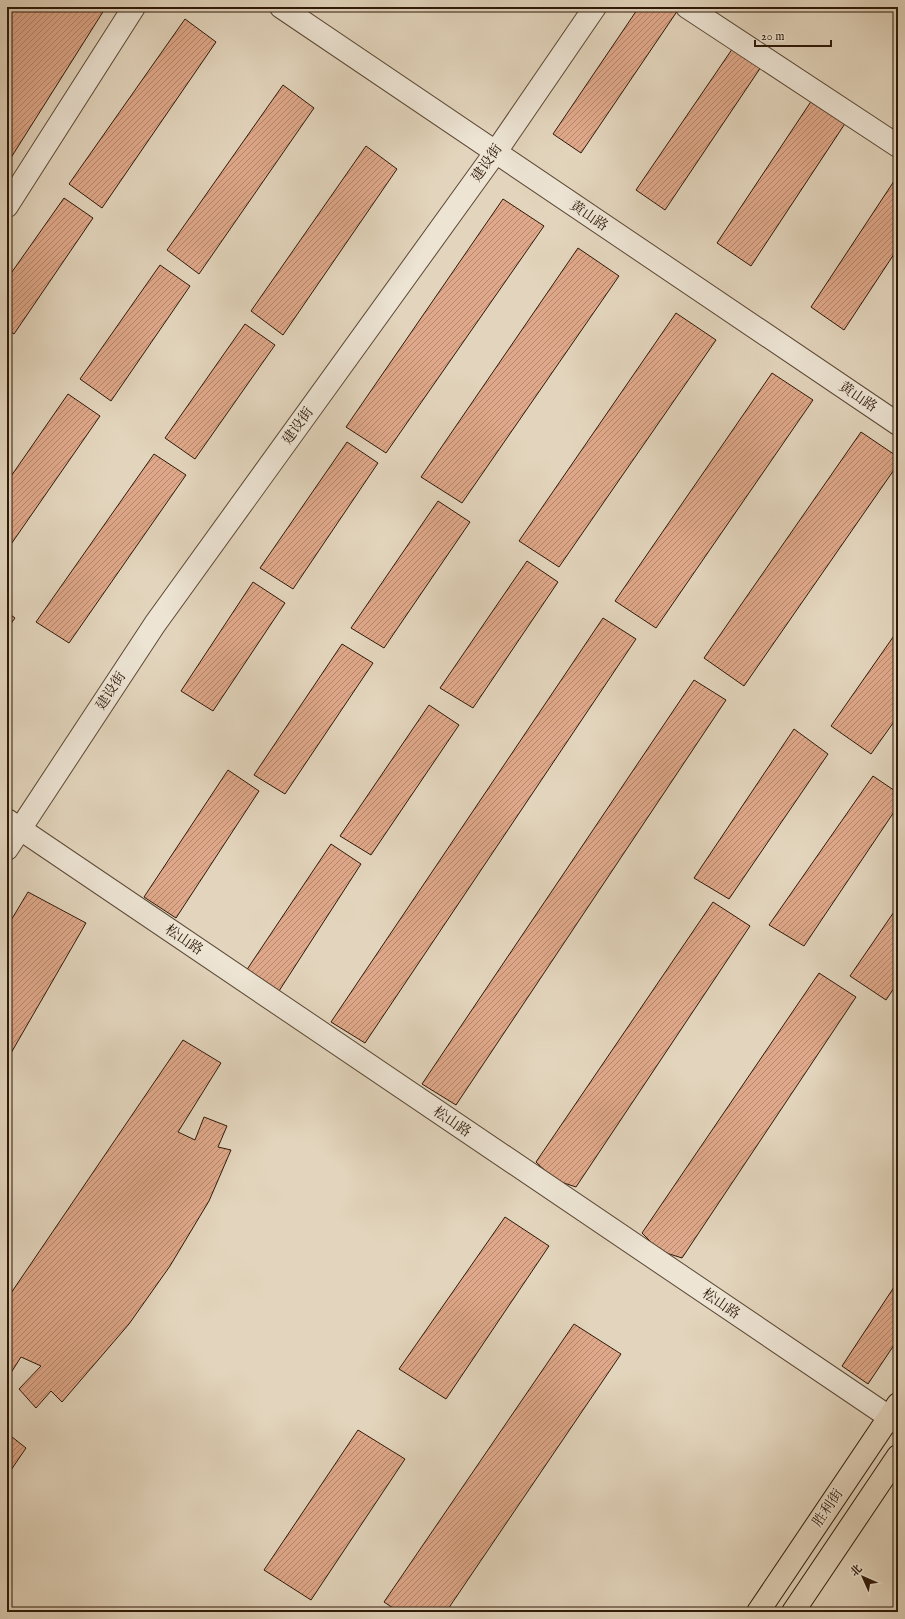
<svg xmlns="http://www.w3.org/2000/svg" width="905" height="1619" font-family="'IM FELL English','Noto Serif SC',serif">
<style>
.building{fill:url(#building-hatch);stroke:#2e1908}
.lines{fill:none;stroke-linecap:round;stroke-linejoin:round}
.minor-casing{stroke:#5b4835;stroke-width:24}
.tertiary-casing{stroke:#5b4835;stroke-width:24}
.primary-casing{stroke:#2e1908;stroke-width:24}
.minor{stroke:#ede4d4;stroke-width:22}
.tertiary{stroke:#ede4d4;stroke-width:22}
.primary{stroke:#e3d5bd;stroke-width:22}
.labels{text-anchor:middle;dominant-baseline:central;stroke-width:3;stroke-linejoin:round;paint-order:stroke}
.street-label{font-size:14px;fill:#2e1908;stroke:#ede4d4}
</style>
<defs>
<pattern id="building-hatch" width="6" height="6" patternUnits="userSpaceOnUse"><rect width="6" height="6" fill="#dfa88a"/><path d="M-1 1l2-2M0 6l6-6M5 7l2-2" fill="none" stroke="#b5886f"/></pattern>
</defs>
<rect width="100%" height="100%" fill="#e3d5bd"/>
<filter id="stains"><feTurbulence type="fractalNoise" baseFrequency=".005" numOctaves="4"/><feColorMatrix values="0 0 0 0 .2 0 0 0 0 .09 0 0 0 0 .02 0 0 0 .5 -.17"/></filter>
<radialGradient id="worn" r=".72"><stop offset=".6" stop-color="#630" stop-opacity="0"/><stop offset="1" stop-color="#630" stop-opacity=".3"/></radialGradient>
<path class="building" d="M7,7H106L7,164Z
M639,7H680L581,153L553,134Z
M185,19L216,42L102,208L69,184Z
M737,42L765,61L665,210L636,190Z
M283,85L314,108L199,274L167,250Z
M816,94L850,116L751,266L717,243Z
M366,146L397,169L283,335L251,311Z
M898,175V248L844,330L811,307Z
M64,198L93,218L14,334L7,329V279Z
M503,199L544,226L386,453L346,427Z
M578,248L619,276L462,503L421,477Z
M160,265L190,286L111,401L80,379Z
M676,313L716,340L559,567L519,541Z
M245,324L275,345L195,459L165,438Z
M772,373L813,400L656,628L615,601Z
M68,394L100,416L7,550V482Z
M861,432L898,457V464L744,686L704,658Z
M347,442L378,463L293,589L260,568Z
M154,454L186,475L69,643L36,622Z
M438,501L470,522L384,648L351,628Z
M527,561L558,582L473,708L440,688Z
M253,582L285,603L213,711L181,691Z
M7,612L15,618L7,629Z
M603,618L636,639L365,1043L331,1022Z
M898,630V716L871,754L831,726Z
M342,644L373,663L285,794L254,775Z
M694,680L726,700L456,1105L422,1084Z
M429,705L459,725L371,855L340,836Z
M794,729L828,754L729,899L694,878Z
M228,770L259,791L176,918L144,897Z
M873,776L898,793V806L804,946L769,925Z
M331,844L361,864L279,991L246,971Z
M28,892L86,923L7,1060V927Z
M713,902L750,926L576,1187L555,1180L536,1162Z
M898,906V982L886,1000L850,976Z
M819,973L856,997L682,1258L660,1251L642,1233Z
M183,1040L221,1063L178,1132L195,1140L204,1117L227,1126L218,1147L231,1150L209,1201L170,1266L129,1324L62,1402L51,1391L36,1408L19,1389L41,1366L21,1357L7,1379V1299Z
M505,1217L549,1246L446,1399L399,1369Z
M898,1281V1339L868,1384L842,1366Z
M574,1324L621,1354L446,1612H399L384,1602Z
M358,1430L405,1459L311,1600L264,1570Z
M7,1433L26,1448L7,1476Z"/>
<g class="lines">
<defs>
<path id="minor" d="M687,7L898,146
M7,206L134,7"/>
<path id="tertiary" d="M281,7L898,424
M7,820L898,1423
M7,849L155,624L495,153L595,7"/>
<path id="primary" d="M758,1612L898,1404
M793,1612L898,1456"/>
</defs>
<use href="#minor" class="minor-casing"/>
<use href="#tertiary" class="tertiary-casing"/>
<use href="#primary" class="primary-casing"/>
<use href="#minor" class="minor"/>
<use href="#tertiary" class="tertiary"/>
<use href="#primary" class="primary"/>
</g>
<g class="labels">
<g class="street-label">
<text transform="translate(487 163) rotate(-55)">建设街</text>
<text transform="translate(589 216) rotate(34)">黄山路</text>
<text transform="translate(858 397) rotate(34)">黄山路</text>
<text transform="translate(298 426) rotate(-54)">建设街</text>
<text transform="translate(111 691) rotate(-57)">建设街</text>
<text transform="translate(184 940) rotate(34)">松山路</text>
<text transform="translate(452 1122) rotate(34)">松山路</text>
<text transform="translate(721 1304) rotate(34)">松山路</text>
<text transform="translate(828 1508) rotate(-56)">胜利街</text>
</g>
</g>
<rect width="905" height="1619" fill="none" stroke="#e3d5bd" stroke-width="24"/>
<rect x="8" y="8" width="889" height="1603" fill="none" stroke="#2e1908" stroke-width="2"/>
<rect x="12" y="12" width="881" height="1595" fill="none" stroke="#2e1908"/>
<g transform="translate(863 1577) rotate(315)" stroke="#ede4d4" stroke-width="3" paint-order="stroke">
<path d="M0-3L7 15L0 10L-7 15Z" fill="#2e1908"/>
<text y="-6" font-size="11" font-weight="bold" text-anchor="middle" fill="#2e1908">北</text>
</g>
<path d="M755 40v6h76v-6" fill="none" stroke="#2e1908" stroke-width="2"/>
<text x="761" y="40" font-size="12" fill="#2e1908" stroke="#ede4d4" stroke-width="3" paint-order="stroke">20 m</text>
<rect width="100%" height="100%" filter="url(#stains)"/>
<rect width="100%" height="100%" fill="url(#worn)"/>
</svg>
